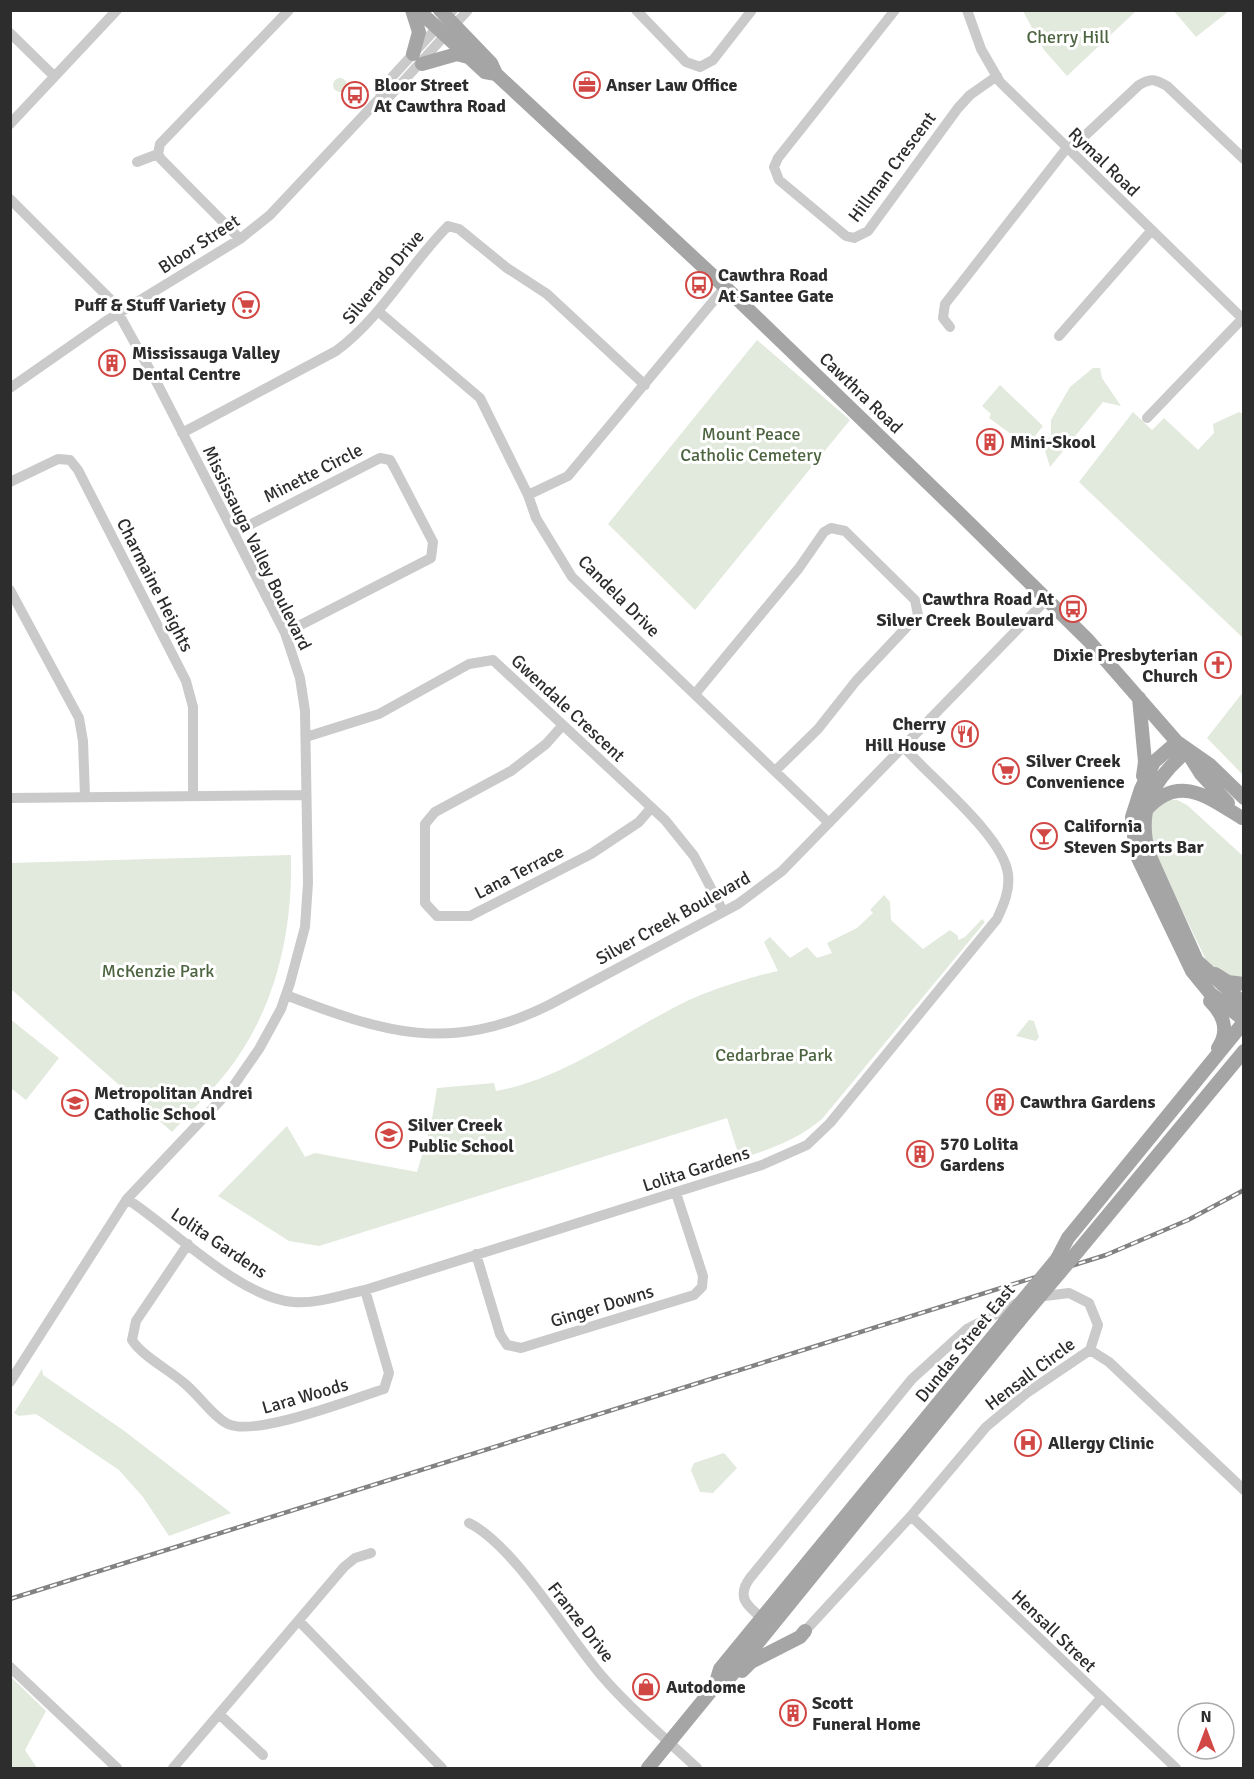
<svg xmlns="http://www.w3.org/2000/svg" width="1254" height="1779" font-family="Signika,sans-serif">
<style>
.green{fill:#e2e9dd}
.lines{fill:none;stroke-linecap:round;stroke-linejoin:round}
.minor{stroke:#cacaca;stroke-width:10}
.major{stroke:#a5a5a5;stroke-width:14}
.rail-casing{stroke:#828282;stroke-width:4.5}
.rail{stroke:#fff;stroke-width:2;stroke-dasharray:7;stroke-linecap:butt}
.major-bridge{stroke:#a5a5a5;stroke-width:14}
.labels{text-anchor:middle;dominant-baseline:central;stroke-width:6;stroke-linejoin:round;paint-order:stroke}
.park-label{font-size:18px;fill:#4d6440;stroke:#fff}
.poi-label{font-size:18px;font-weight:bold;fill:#2d2d2d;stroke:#fff;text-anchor:start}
.street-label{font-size:18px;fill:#2d2d2d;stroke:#fff}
</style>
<rect width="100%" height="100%" fill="#fff"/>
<path class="green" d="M1023,11H1136L1067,76L1044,50Z
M1174,11H1229L1196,37Z
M333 85a7 7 0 1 1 14 0a7 7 0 1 1-14 0Z
M757,340L850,420L695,610L608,524Z
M1093,368H1100L1102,378L1121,406L1103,402L1050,467L1043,444L1051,436V420L1070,387Z
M1000,385L1043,426L1027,446L989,418L991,414L982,406Z
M1133,412L1152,430L1164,418L1198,450L1214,433L1213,424L1239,412L1243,414V638L1079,482Z
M1243,692V775L1207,738Z
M1166,800H1177L1187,805L1243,856V980L1217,972L1207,962L1153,850L1149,836L1151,814Z
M291,855C293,939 273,1020 216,1085C202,1101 186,1116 172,1132L11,989V863Z
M884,895L890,902L891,920L923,949L950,930L958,936V940L965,937L982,919L985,922L822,1119C797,1140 770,1149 740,1159L727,1118L319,1246L289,1241L218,1196L287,1126L305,1157L315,1153L417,1172L431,1125L437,1088L494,1083L496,1091C564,1079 624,1032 685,1002C710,990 754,976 778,971L764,942L770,937L790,958L807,947L817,958L832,953L827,943L857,928L873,913L870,910Z
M10,1019L59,1058L26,1100L11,1088Z
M1029,1020L1034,1021L1039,1037L1036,1041L1016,1036Z
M42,1369L43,1375L123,1430L231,1513L169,1536L143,1497L119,1470L36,1414L19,1416L14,1413Z
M724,1453L737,1468L713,1493L700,1492L691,1470L694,1463Z
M10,1676L46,1711L25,1750L37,1768H11Z"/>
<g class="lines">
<path class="minor" d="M636,10L686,62L700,67L713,60L752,10
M895,10L778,158L774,167L779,180L846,236L854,238L868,231L958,108L970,95L997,76
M967,10L981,49L1000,82L1244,320
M10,33L54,76
M380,98L390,96L468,10
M10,124L117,10
M137,162L158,154
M10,199L111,300L157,383L285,633L300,678L305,711L308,883L305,927L290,983L281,1009L259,1049L232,1088L127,1199L10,1382
M240,239L161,159L158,154L160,144L289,10
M379,312L480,398L528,495L536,518L572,577L829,823
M950,327L943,318L945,304L1066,149L1076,144L1139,85C1151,78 1155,79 1167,86L1244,159
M1059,336L1151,231
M10,388L106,321L240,239L270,215L380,98L382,88L453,10
M1147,418L1242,319
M182,433L336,351C382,317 408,266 448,226L459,229L507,268L547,294L645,385
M10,482L58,459L70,460L78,470L186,681L193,707V796
M528,495L568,476L725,287
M234,533L380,458L390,460L394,467L433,542L431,558L285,633
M10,590L79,718L83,741L85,796
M695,694L799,568L824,532L831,528L845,531L915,600L918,615L856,681L818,729L775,771
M562,726L546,744L511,771L435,812L425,824V903L437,916H470L591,854L639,822L651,808
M306,737L379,714L469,664L493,660L665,820L694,856L723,911
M10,798L306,795
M286,995C384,1033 450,1054 549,1005L738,904L782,871L1046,600
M127,1199C172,1228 239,1297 293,1302C317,1304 342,1295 365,1290L762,1165L807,1145L830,1123L997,919C1004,904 1010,890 1008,874C1003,835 930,778 903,746
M188,1244L136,1321L132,1340C141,1355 169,1370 184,1383C197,1393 214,1418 228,1424C256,1437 352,1399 384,1389L389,1373L365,1290
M476,1254L500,1334L507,1345L521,1348L694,1295L702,1287L703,1276L676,1193
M1090,1350L1109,1362L1244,1490
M911,1516L1176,1768
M469,1523C514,1545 567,1635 601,1675C630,1709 665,1738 697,1768
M762,1618C747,1606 736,1597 750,1578L912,1379L967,1329L1019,1302
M299,1621L442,1768
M805,1631L911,1516L986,1427L1028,1392L1090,1350L1098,1325L1089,1303L1069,1293L1037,1297
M10,1667L117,1768
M219,1714L263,1755
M173,1768L344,1567L355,1558L371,1553
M1040,1768L1101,1698"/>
<path class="major" d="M412,10L419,32L413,54
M418,10L485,72L496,74
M440,10L491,63L496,74L725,287L960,514L1088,640L1177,742L1210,765L1244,798
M422,64L457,54L468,57
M1139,698L1145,762L1143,776
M1177,742L1154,762L1141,789L1132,817L1136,854L1192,971L1210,993L1244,1020
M1187,751C1153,780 1136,809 1149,854L1197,961L1244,1004
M1189,755L1201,774L1228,803
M1146,810C1179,773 1208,797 1242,818
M1215,974L1228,982L1244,984
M1210,1001C1223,1014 1230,1031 1218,1048
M1078,1251L1244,1051
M1057,1259L1068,1238L1244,1022
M742,1671L751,1662L800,1637L805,1631
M715,1686L730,1677L1019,1321
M648,1768L715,1686L720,1669L1004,1323"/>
<defs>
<path id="rail" d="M10,1599L1106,1255L1188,1220L1244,1190"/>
</defs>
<use href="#rail" class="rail-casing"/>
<use href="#rail" class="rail"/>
<path class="major-bridge" d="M1019,1321L1078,1251
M1004,1323L1057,1259"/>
</g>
<defs>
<symbol id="office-ring" viewBox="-11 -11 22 22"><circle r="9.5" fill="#fff" stroke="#d04744" stroke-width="1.5"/><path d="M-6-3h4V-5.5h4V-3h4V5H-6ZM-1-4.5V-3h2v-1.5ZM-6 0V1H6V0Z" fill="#d04744"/></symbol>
<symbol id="bus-ring" viewBox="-11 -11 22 22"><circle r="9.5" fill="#fff" stroke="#d04744" stroke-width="1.5"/><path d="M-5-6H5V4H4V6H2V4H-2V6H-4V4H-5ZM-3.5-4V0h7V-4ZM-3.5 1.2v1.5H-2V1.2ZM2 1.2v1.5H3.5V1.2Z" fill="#d04744"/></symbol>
<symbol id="supermarket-ring" viewBox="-11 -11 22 22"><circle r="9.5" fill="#fff" stroke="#d04744" stroke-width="1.5"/><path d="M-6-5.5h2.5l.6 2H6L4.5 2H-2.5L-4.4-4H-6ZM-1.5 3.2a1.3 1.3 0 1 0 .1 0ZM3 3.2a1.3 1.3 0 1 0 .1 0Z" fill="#d04744"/></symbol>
<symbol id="building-ring" viewBox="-11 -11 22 22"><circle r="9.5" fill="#fff" stroke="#d04744" stroke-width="1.5"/><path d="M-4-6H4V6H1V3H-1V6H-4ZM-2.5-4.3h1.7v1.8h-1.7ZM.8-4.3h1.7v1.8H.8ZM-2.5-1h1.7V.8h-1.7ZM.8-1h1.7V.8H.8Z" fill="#d04744"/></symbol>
<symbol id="church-ring" viewBox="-11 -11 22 22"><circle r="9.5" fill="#fff" stroke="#d04744" stroke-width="1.5"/><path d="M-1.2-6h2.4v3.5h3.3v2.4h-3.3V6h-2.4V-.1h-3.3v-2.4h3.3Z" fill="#d04744"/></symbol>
<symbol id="restaurant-ring" viewBox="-11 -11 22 22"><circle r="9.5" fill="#fff" stroke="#d04744" stroke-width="1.5"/><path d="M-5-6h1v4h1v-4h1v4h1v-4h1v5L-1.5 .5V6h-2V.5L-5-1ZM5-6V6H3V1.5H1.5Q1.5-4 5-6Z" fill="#d04744"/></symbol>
<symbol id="bar-ring" viewBox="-11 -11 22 22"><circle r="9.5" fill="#fff" stroke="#d04744" stroke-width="1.5"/><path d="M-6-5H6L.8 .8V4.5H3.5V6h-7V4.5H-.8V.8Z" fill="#d04744"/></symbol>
<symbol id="school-ring" viewBox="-11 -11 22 22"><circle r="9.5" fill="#fff" stroke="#d04744" stroke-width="1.5"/><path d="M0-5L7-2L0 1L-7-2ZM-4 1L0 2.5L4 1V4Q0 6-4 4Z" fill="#d04744"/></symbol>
<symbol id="hospital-ring" viewBox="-11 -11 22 22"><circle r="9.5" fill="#fff" stroke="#d04744" stroke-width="1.5"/><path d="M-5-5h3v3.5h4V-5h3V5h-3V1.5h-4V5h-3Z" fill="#d04744"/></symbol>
<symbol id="shop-ring" viewBox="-11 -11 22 22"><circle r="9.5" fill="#fff" stroke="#d04744" stroke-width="1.5"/><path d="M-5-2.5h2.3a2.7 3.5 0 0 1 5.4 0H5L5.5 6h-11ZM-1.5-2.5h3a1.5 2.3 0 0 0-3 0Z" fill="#d04744"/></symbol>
</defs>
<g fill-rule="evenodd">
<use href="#office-ring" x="572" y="70" width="30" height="30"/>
<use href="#bus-ring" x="340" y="80" width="30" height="30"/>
<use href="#bus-ring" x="684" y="270" width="30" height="30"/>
<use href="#supermarket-ring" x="231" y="290" width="30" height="30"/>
<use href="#building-ring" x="97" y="348" width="30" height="30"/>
<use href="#building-ring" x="975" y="427" width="30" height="30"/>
<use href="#bus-ring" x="1058" y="594" width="30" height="30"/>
<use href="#church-ring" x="1203" y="650" width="30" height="30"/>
<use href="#restaurant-ring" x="950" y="719" width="30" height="30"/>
<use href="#supermarket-ring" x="991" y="756" width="30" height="30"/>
<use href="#bar-ring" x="1029" y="821" width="30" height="30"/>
<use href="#building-ring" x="985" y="1087" width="30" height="30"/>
<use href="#school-ring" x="60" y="1088" width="30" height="30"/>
<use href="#school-ring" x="374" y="1120" width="30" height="30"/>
<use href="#building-ring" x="905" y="1139" width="30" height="30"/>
<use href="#hospital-ring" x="1013" y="1428" width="30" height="30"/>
<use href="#shop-ring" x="631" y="1672" width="30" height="30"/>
<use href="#building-ring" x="778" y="1698" width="30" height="30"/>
</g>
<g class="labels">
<g class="park-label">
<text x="1068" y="37">Cherry Hill</text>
<text x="751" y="434">Mount Peace<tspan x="751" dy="21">Catholic Cemetery</tspan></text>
<text x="158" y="971">McKenzie Park</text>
<text x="774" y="1055">Cedarbrae Park</text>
</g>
<g class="poi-label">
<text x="374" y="85">Bloor Street<tspan x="374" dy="21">At Cawthra Road</tspan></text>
<text x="606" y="85">Anser Law Office</text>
<text x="718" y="275">Cawthra Road<tspan x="718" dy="21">At Santee Gate</tspan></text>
<text x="226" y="305" text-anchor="end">Puff &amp; Stuff Variety</text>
<text x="132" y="353">Mississauga Valley<tspan x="132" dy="21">Dental Centre</tspan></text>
<text x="1010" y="442">Mini-Skool</text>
<text x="1054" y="599" text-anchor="end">Cawthra Road At<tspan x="1054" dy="21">Silver Creek Boulevard</tspan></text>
<text x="1198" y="655" text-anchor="end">Dixie Presbyterian<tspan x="1198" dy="21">Church</tspan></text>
<text x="946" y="724" text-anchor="end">Cherry<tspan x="946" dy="21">Hill House</tspan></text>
<text x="1026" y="761">Silver Creek<tspan x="1026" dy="21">Convenience</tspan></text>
<text x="1064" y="826">California<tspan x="1064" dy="21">Steven Sports Bar</tspan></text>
<text x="94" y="1093">Metropolitan Andrei<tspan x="94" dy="21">Catholic School</tspan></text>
<text x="1020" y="1102">Cawthra Gardens</text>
<text x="408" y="1125">Silver Creek<tspan x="408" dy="21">Public School</tspan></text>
<text x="940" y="1144">570 Lolita<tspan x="940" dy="21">Gardens</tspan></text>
<text x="1048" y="1443">Allergy Clinic</text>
<text x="666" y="1687">Autodome</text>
<text x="812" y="1703">Scott<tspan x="812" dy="21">Funeral Home</tspan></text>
</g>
<g class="street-label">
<text transform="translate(1104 162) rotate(44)">Rymal Road</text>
<text transform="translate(892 167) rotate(-53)">Hillman Crescent</text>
<text transform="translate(199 244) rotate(-33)">Bloor Street</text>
<text transform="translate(383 277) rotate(-50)">Silverado Drive</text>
<text transform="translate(861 393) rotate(44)">Cawthra Road</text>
<text transform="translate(313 473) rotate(-27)">Minette Circle</text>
<text transform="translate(257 548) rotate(64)">Mississauga Valley Boulevard</text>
<text transform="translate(155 585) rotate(63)">Charmaine Heights</text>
<text transform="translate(619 596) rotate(45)">Candela Drive</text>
<text transform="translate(568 708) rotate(43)">Gwendale Crescent</text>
<text transform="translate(519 872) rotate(-27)">Lana Terrace</text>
<text transform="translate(673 918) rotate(-29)">Silver Creek Boulevard</text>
<text transform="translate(696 1169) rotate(-18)">Lolita Gardens</text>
<text transform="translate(219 1243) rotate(34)">Lolita Gardens</text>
<text transform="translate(602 1306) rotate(-17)">Ginger Downs</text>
<text transform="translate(965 1343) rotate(-51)">Dundas Street East</text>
<text transform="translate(1030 1374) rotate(-37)">Hensall Circle</text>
<text transform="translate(305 1396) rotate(-16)">Lara Woods</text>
<text transform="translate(581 1622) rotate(52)">Franze Drive</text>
<text transform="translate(1054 1631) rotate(44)">Hensall Street</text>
</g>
</g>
<rect width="1254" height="1779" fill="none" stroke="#2d2d2d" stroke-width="24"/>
<g transform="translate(1206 1731)"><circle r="28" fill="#ffffff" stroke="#ababab" stroke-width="1.5"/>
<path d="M0-4.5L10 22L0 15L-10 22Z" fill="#d04744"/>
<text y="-9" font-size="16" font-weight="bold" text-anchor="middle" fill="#2d2d2d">N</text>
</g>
</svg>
